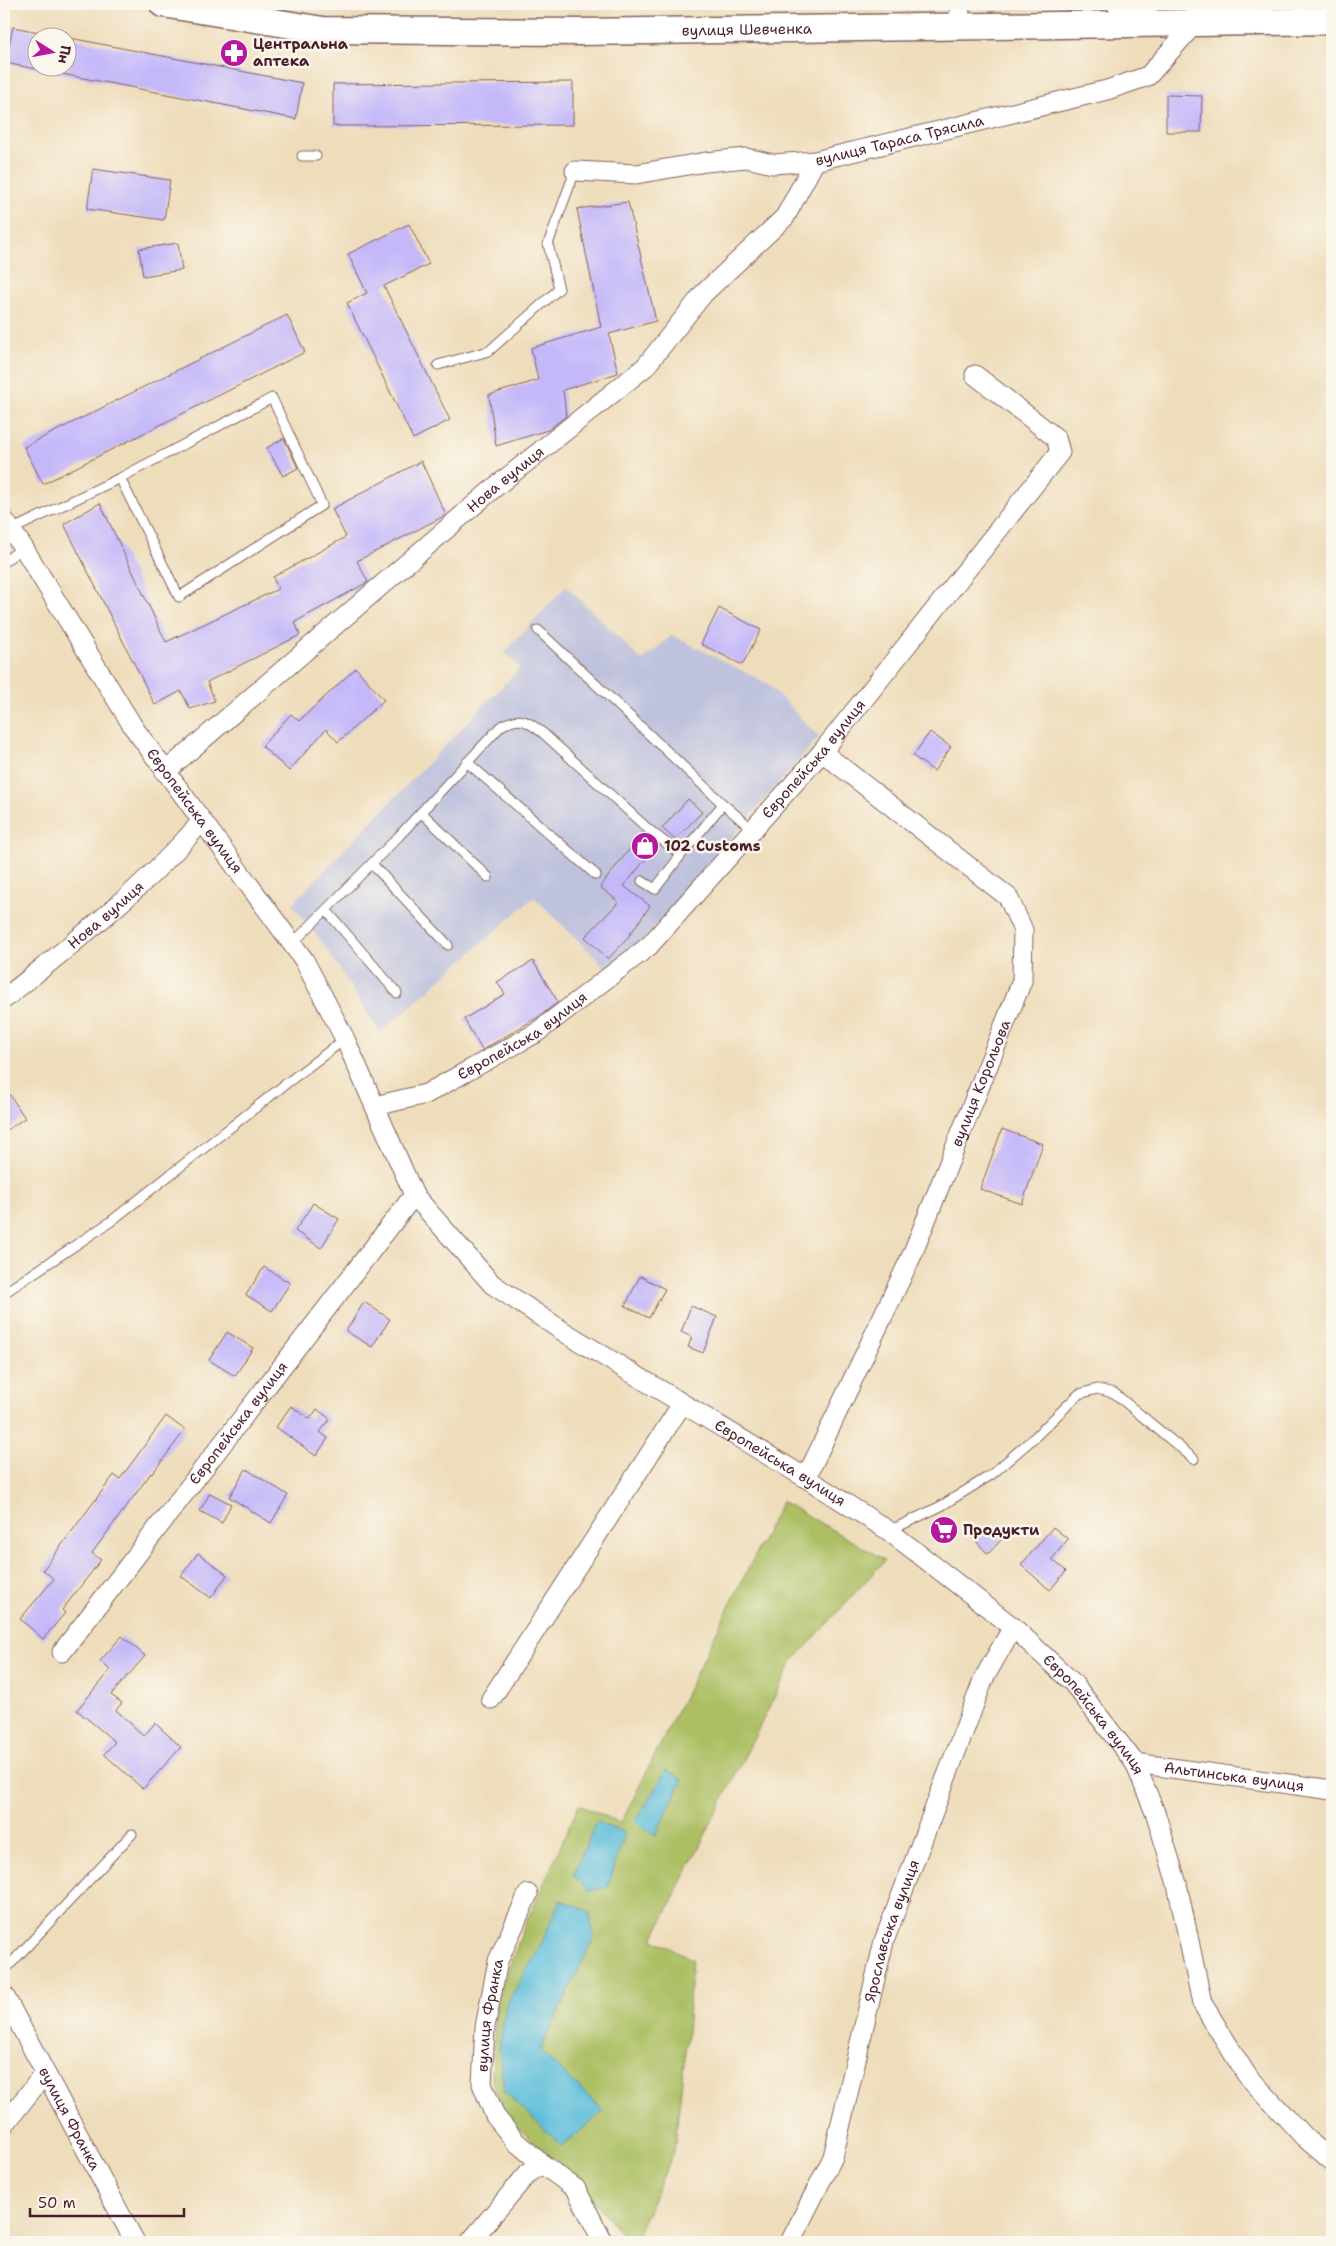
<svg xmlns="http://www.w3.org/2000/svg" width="1336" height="2246" font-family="'Shantell Sans',sans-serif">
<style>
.industrial{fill:#bfc2dd}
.green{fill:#acbf63;stroke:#7b6f47}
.water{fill:#5bbdda;stroke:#526e82}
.building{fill:#c4b8f9;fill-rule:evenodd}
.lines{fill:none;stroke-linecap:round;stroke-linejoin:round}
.lane-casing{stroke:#83625d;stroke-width:11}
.street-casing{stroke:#83625d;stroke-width:21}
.secondary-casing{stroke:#83625d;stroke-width:29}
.lane{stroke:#fff;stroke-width:9}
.street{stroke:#fff;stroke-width:19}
.secondary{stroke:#fff;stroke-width:26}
.labels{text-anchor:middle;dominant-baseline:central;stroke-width:5;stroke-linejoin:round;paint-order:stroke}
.street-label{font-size:15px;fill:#4a1f2b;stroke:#fbf7ec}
.poi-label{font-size:15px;font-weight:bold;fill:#4a1f2b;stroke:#fbf7ec;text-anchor:start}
</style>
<rect width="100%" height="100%" fill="#fbf7ec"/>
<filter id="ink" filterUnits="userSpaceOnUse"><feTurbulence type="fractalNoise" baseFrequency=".02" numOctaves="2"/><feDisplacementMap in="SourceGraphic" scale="10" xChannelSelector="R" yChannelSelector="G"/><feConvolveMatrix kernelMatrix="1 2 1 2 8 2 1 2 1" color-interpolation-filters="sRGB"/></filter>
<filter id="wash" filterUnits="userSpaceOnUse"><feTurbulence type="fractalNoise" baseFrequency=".0096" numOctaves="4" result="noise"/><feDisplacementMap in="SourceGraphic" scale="20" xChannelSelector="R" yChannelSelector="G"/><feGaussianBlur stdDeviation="1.12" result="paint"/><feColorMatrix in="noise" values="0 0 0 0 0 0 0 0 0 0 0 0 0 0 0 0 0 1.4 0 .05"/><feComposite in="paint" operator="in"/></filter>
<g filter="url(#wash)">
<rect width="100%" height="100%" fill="#edb"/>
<path class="industrial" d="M566,586L642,661L672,635L768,684L819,737L640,943L607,969L534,897L380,1033L323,943L292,904L520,668L505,652Z"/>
<path class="green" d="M782,1501L885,1560L792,1662L653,1939L692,1959L687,2035L674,2152L634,2242H629L581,2186L504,2114L492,2080L496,2002L526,1923L579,1805L621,1823Z"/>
<path class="water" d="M666,1770L683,1779L655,1836L636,1821Z
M596,1822L625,1833L608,1887L590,1891L573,1875Z
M560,1900L589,1911L594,1937L540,2051L604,2111L562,2146L504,2091L499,2049L506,2005L539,1949Z"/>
<g id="blocks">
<path class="building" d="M13,27L302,83L296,119L5,63ZM38,38H68V68H38Z
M573,82V125L333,126V84Z
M1166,95L1202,96L1201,132H1166Z
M93,169L170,180L164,220L87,209Z
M628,202L656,321L609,334L618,373L563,390L566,416L548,430L496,446L489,395L538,380L531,348L601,327L577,209Z
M409,224L429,264L384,286L450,420L413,439L347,303L367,293L348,254Z
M178,243L182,270L143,276L139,249Z
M287,315L305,352L43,484L24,447Z
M284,438L298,468L283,476L267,448Z
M421,461L446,515L357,561L368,582L295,622L300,635L207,682L215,701L190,709L181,691L155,705L64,524L100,503L166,642L278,589L273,577L346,537L332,509Z
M719,608L761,630L742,665L701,644Z
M356,668L384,700L338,742L326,729L289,771L262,746L291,714L299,721Z
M930,732L951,747L934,771L913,756Z
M688,799L702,812L675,840L662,828Z
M642,833L657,845L624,886L650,906L626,940L608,959L585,937L619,902L600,887Z
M533,961L558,1002L540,1016L482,1050L464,1019L505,994L497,982Z
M4,1086L25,1118L4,1132Z
M1002,1129L1043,1144L1022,1204L980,1189Z
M313,1203L339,1219L321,1248L295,1231Z
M264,1267L290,1283L272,1311L246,1295Z
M640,1276L665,1289L649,1318L625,1306Z
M364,1302L390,1319L372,1347L346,1331Z
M691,1306L717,1317L703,1353L688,1347L692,1337L681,1332Z
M227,1332L253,1348L235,1376L209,1360Z
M291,1406L310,1419L317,1409L330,1419L320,1432L328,1438L316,1456L276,1427Z
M166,1416L185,1430L152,1474L151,1473L92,1553L101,1560L62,1610L65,1613L43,1639L20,1619L54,1579L43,1570L114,1475L120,1479Z
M246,1469L288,1495L271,1523L229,1497Z
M210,1493L231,1504L222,1523L200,1511Z
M988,1526L1001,1540L988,1554L974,1539Z
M1053,1527L1068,1539L1052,1559L1066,1571L1050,1590L1021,1565Z
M198,1553L227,1575L211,1598L181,1576Z
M122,1636L145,1656L111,1695L122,1703L116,1710L144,1736L155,1723L181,1747L143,1789L104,1754L115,1742L77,1710L110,1670L100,1661Z"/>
</g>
</g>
<g filter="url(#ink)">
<use href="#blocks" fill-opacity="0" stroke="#83625d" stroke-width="1"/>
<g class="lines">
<defs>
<path id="lane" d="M1209,20L1215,4
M302,156H316
M438,365L489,351L559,289L548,244L575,171
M11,530L120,478L179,597L322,505L272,398L120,478
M4,562L23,547
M538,630L723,804
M467,762L596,875
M421,812L488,877
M372,864L448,945
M642,881L655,889L681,855
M326,910L397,993
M292,944L398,837L501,726C522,715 527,721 544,734L647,828L681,855L723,804L744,822
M4,1293L110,1222L283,1086L345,1039
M889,1531L941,1506L991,1475L1036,1436L1079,1394L1097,1389L1114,1393L1194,1459
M4,1971L132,1834"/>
<g id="street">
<path d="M1116,4L1156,20"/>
<path d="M959,27L960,4"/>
<path id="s1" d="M575,171L636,174L706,162L746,158L773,164L815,161L1107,90L1148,76L1196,22"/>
<path id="s2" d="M4,520L23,547L134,728L304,960L345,1039L414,1195L492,1284L564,1332L806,1478L889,1531L1013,1627L1073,1683L1135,1763L1156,1815L1177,1884L1202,2003L1246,2074L1304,2137L1332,2161"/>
<path id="s3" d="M165,772L494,488L645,367L704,293L785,217L815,161"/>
<path id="s4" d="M4,999C72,944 144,889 201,822"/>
<path id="s5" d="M375,1106L426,1094L536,1033L649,946L822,752L1060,452L1056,438L975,375"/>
<path id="s6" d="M806,1478L912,1255L1022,981L1023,930L1008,897L822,752"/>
<path id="s7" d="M62,1652L414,1195"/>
<path d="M491,1699L682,1404"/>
<path id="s8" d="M1135,1763L1332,1790"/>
<path id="s9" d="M4,1995L135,2242"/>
<path d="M4,2125L45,2073"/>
<path d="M542,2164L576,2189L603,2242"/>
<path id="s10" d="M470,2242L528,2173L542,2164L516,2142L495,2116L482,2084L485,2027L498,1961L528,1894"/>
<path id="s11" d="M790,2242L833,2157L884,1941L984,1678L1013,1627"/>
</g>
<g id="secondary">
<path id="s12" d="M163,4L323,30L580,32L1332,21"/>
</g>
</defs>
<use href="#lane" class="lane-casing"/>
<use href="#street" class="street-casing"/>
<use href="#secondary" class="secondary-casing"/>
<use href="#lane" class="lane"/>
<use href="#street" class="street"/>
<use href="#secondary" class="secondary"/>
</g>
</g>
<defs>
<symbol id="pharmacy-disc" viewBox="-11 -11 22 22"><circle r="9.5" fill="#b5179e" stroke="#fbf7ec"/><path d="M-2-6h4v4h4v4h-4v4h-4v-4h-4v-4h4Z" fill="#fff"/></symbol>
<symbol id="shop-disc" viewBox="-11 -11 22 22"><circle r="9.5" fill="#b5179e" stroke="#fbf7ec"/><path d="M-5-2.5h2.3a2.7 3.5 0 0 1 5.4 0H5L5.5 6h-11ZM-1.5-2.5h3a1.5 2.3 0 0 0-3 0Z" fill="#fff"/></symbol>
<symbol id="supermarket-disc" viewBox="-11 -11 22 22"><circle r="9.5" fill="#b5179e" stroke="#fbf7ec"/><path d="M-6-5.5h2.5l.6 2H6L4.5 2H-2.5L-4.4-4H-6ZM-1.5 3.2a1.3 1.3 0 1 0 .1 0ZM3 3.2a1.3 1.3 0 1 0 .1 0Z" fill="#fff"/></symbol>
</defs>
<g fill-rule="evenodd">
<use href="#pharmacy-disc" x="218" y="37" width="32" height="32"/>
<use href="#shop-disc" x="629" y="830" width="32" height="32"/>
<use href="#supermarket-disc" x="928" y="1514" width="32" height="32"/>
</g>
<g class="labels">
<g class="street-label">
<text stroke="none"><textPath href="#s12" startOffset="586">вулиця Шевченка</textPath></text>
<text stroke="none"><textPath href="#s1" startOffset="329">вулиця Тараса Трясила</textPath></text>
<text stroke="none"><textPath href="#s3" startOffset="449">Нова вулиця</textPath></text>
<text stroke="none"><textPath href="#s5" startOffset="570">Європейська вулиця</textPath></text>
<text stroke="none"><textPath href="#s2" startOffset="348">Європейська вулиця</textPath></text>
<text stroke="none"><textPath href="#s4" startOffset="132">Нова вулиця</textPath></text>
<text stroke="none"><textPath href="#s5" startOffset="165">Європейська вулиця</textPath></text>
<text stroke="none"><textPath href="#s6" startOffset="432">вулиця Корольова</textPath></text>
<text stroke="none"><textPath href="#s7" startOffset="289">Європейська вулиця</textPath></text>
<text stroke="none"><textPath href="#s2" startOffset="1250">Європейська вулиця</textPath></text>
<text stroke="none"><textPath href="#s2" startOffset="1655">Європейська вулиця</textPath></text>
<text stroke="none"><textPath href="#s8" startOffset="100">Альтинська вулиця</textPath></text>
<text stroke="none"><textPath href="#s11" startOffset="329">Ярославська вулиця</textPath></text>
<text stroke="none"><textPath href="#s10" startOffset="278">вулиця Франка</textPath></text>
<text stroke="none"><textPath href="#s9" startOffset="140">вулиця Франка</textPath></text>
</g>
<g class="poi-label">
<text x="253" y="44">Центральна<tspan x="253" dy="17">аптека</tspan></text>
<text x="664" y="846">102 Customs</text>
<text x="963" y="1530">Продукти</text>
</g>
</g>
<rect width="1336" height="2246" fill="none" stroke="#fbf7ec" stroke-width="20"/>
<g transform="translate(52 52) rotate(101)"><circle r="24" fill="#fbf7ec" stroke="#b4a19f"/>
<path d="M0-4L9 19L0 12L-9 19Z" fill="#b5179e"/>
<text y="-8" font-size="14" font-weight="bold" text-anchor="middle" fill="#4a1f2b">Пн</text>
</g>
<path d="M30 2208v8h154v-8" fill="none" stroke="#4a1f2b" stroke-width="2.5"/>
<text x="38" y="2208" font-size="15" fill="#4a1f2b" stroke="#fbf7ec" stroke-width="4" paint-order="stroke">50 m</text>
</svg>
